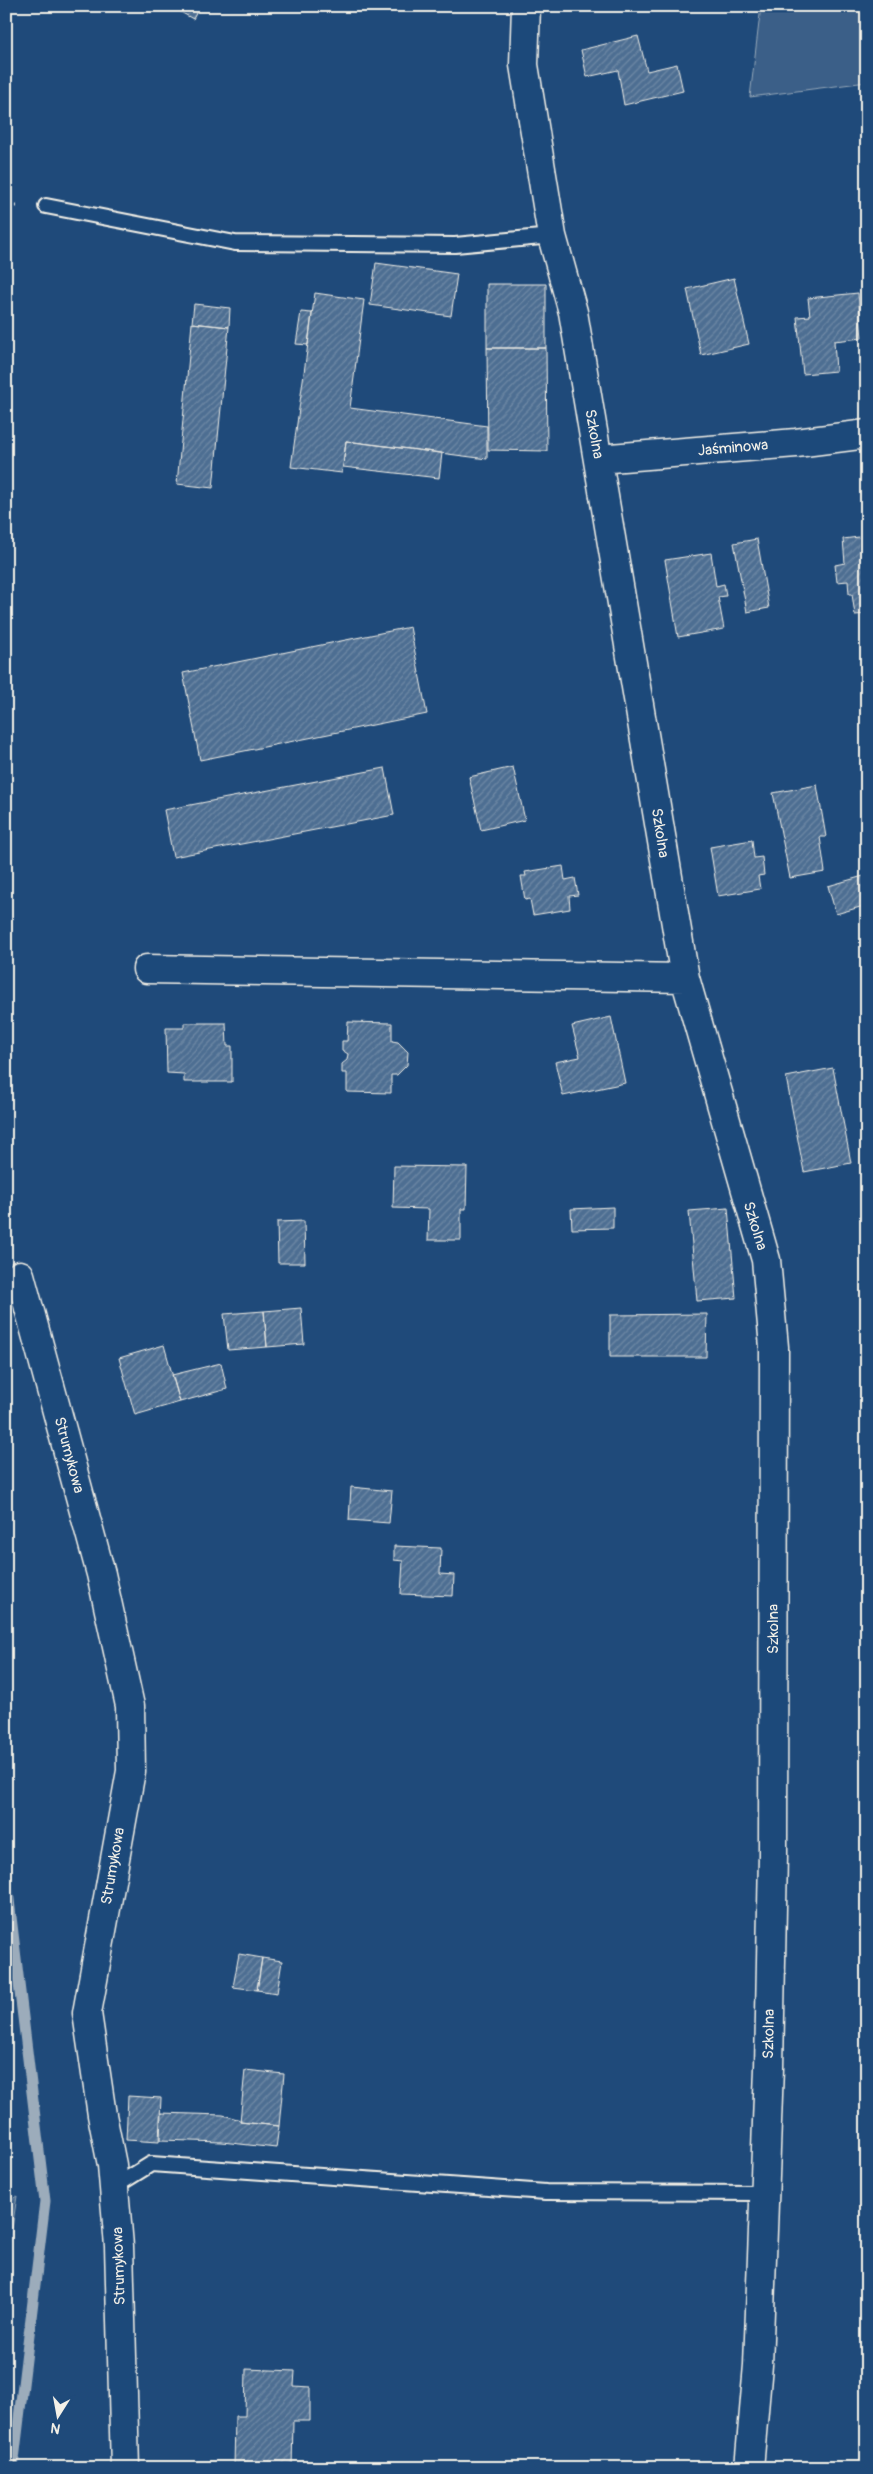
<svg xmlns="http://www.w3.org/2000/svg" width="873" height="2474" font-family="Pangolin,sans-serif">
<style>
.grass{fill:#3a5f88;stroke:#97a8b8}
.forest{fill:url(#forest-crowns);stroke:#97a8b8}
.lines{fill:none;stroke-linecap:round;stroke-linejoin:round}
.stream{stroke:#9cacbb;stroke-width:11}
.building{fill:url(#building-hatch);stroke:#f4f1e8}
.service-casing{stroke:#f4f1e8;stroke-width:18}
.minor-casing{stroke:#f4f1e8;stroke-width:31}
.path{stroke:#f4f1e8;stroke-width:3;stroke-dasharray:1 4;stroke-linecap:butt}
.service{stroke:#1f4a7a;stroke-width:14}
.minor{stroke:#1f4a7a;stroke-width:28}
.labels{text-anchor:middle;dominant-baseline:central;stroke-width:4;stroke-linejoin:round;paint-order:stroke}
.street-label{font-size:15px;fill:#f4f1e8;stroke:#1f4a7a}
</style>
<defs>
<pattern id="forest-crowns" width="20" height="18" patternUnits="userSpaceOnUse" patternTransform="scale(1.25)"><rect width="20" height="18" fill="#3a5f88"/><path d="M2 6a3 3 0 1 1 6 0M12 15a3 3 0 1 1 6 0" fill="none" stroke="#577699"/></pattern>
<pattern id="building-hatch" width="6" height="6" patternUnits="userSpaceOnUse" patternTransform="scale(1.25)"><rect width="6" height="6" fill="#4d6e92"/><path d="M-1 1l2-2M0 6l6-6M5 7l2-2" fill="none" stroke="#708aa6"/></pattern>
</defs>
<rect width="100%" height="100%" fill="#1f4a7a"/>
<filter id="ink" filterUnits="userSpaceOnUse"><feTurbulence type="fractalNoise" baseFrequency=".02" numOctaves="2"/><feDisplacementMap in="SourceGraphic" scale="10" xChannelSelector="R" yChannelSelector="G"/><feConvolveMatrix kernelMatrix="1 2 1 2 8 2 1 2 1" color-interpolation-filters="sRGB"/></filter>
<g filter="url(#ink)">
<path class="grass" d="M761,6H867V82L750,97Z"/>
<path class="forest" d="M17,2196L6,2268V2203Z"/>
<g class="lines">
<path class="stream" d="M6,1875L45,2201L13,2468"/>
</g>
<path class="building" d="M170,6H200L193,19Z
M638,36L647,71L677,64L683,91L624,105L618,70L587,77L581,50Z
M376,263L457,274L451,316L370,305Z
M734,278L749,344L701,355L687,289Z
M487,284H546V348H487Z
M315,293L364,300L350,408L487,426V459L346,441L342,473L291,467Z
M858,293L862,338L834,341L836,371L803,374L797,317L810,316L808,298Z
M194,304L230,308L229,327L192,323Z
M301,312L312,313L308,345L296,344Z
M192,323L229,327L213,488L177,484Z
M487,348H546L547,451L488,450Z
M346,441L442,453L439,478L343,467Z
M867,536V614L855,615L852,594H849L848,581L837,582L835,565L845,563L843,539Z
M757,539L769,608L747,612L734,543Z
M711,553L716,586L724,584L726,596L718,597L724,629L678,637L665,560Z
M410,627L427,714L200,760L183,673Z
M513,767L525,820L481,830L469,777Z
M385,768L394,815L173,857L164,810Z
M817,785L826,837H820L825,872L790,878L773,793Z
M752,840L754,858L762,857L764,875L758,876L760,889L718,896L710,847Z
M563,866L565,880L575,878L578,895L569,896L570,909L533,915L530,899L525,900L521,876H526L525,872Z
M867,875V905L836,914L828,886Z
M611,1017L625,1083L563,1096L555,1062L580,1057L572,1026Z
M348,1022L392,1023V1041L398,1042L408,1052L407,1065L397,1075H391V1093L347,1092V1073H342V1064L347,1060L348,1054L342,1050V1041H347Z
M184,1023H226L227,1046H232V1082H184V1074L167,1073L166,1028H184Z
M833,1068L851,1163L804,1172L786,1077Z
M394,1166L467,1167L466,1209H461V1240H428L429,1209L393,1208Z
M613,1207V1228L572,1229L571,1209Z
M728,1208L736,1298L697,1301L689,1211Z
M304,1221L305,1263H278L277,1222Z
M301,1308L304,1344L267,1347L264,1311Z
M264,1311L267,1347L228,1350L224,1314Z
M707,1314L706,1357H610V1315Z
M164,1345L180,1402L135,1415L119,1358Z
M221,1363L227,1389L180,1402L172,1375Z
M351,1487L392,1491L389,1523L349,1520Z
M394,1546L441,1548L440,1574L454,1575L453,1596L401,1594L403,1561L394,1560Z
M239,1954L262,1958L257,1990L233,1987Z
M262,1958L282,1961L277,1993L257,1990Z
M245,2070L284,2074L279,2126L240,2122Z
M128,2096L161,2098L159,2142L126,2140Z
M161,2113L223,2115L241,2120L240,2122L279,2126L276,2148L222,2142L160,2140Z
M246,2369L295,2371L294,2386L310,2387V2421H293L292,2468H234L235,2416H245Z"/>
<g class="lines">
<defs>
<path id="service" d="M46,206L235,243L455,245L552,236
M114,2187L151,2164L546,2192L764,2193"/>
<path id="minor" d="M526,6L524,65L552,236L573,312L685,978L766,1260L774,1347L773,1854L769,2068L758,2365L749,2468
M598,459L796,443L867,434
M147,969L685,978
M20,1275L101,1574L130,1706L131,1771L87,2013L102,2115L112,2165L119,2246L125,2468"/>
</defs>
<use href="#service" class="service-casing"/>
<use href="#minor" class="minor-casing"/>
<path class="path" d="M6,206H20
M6,1234L10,1246"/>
<use href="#service" class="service"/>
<use href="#minor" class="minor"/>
</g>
</g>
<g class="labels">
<g class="street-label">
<text transform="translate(594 434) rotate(80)">Szkolna</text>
<text transform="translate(733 448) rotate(-5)">Jaśminowa</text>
<text transform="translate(660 833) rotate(81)">Szkolna</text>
<text transform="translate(755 1226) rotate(73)">Szkolna</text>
<text transform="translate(69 1455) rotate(75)">Strumykowa</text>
<text transform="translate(773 1629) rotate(-90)">Szkolna</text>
<text transform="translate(113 1866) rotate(-80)">Strumykowa</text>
<text transform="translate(769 2034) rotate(-89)">Szkolna</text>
<text transform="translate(119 2266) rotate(-92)">Strumykowa</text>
</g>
</g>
<rect width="873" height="2474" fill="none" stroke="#1f4a7a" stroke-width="25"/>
<rect x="12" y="12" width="848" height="2449" fill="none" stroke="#f4f1e8" stroke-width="2" filter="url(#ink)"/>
<g transform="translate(58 2416) rotate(191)" stroke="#1f4a7a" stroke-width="4" paint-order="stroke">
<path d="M0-4L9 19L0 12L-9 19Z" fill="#f4f1e8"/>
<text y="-8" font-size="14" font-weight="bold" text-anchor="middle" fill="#f4f1e8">N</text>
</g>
</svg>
